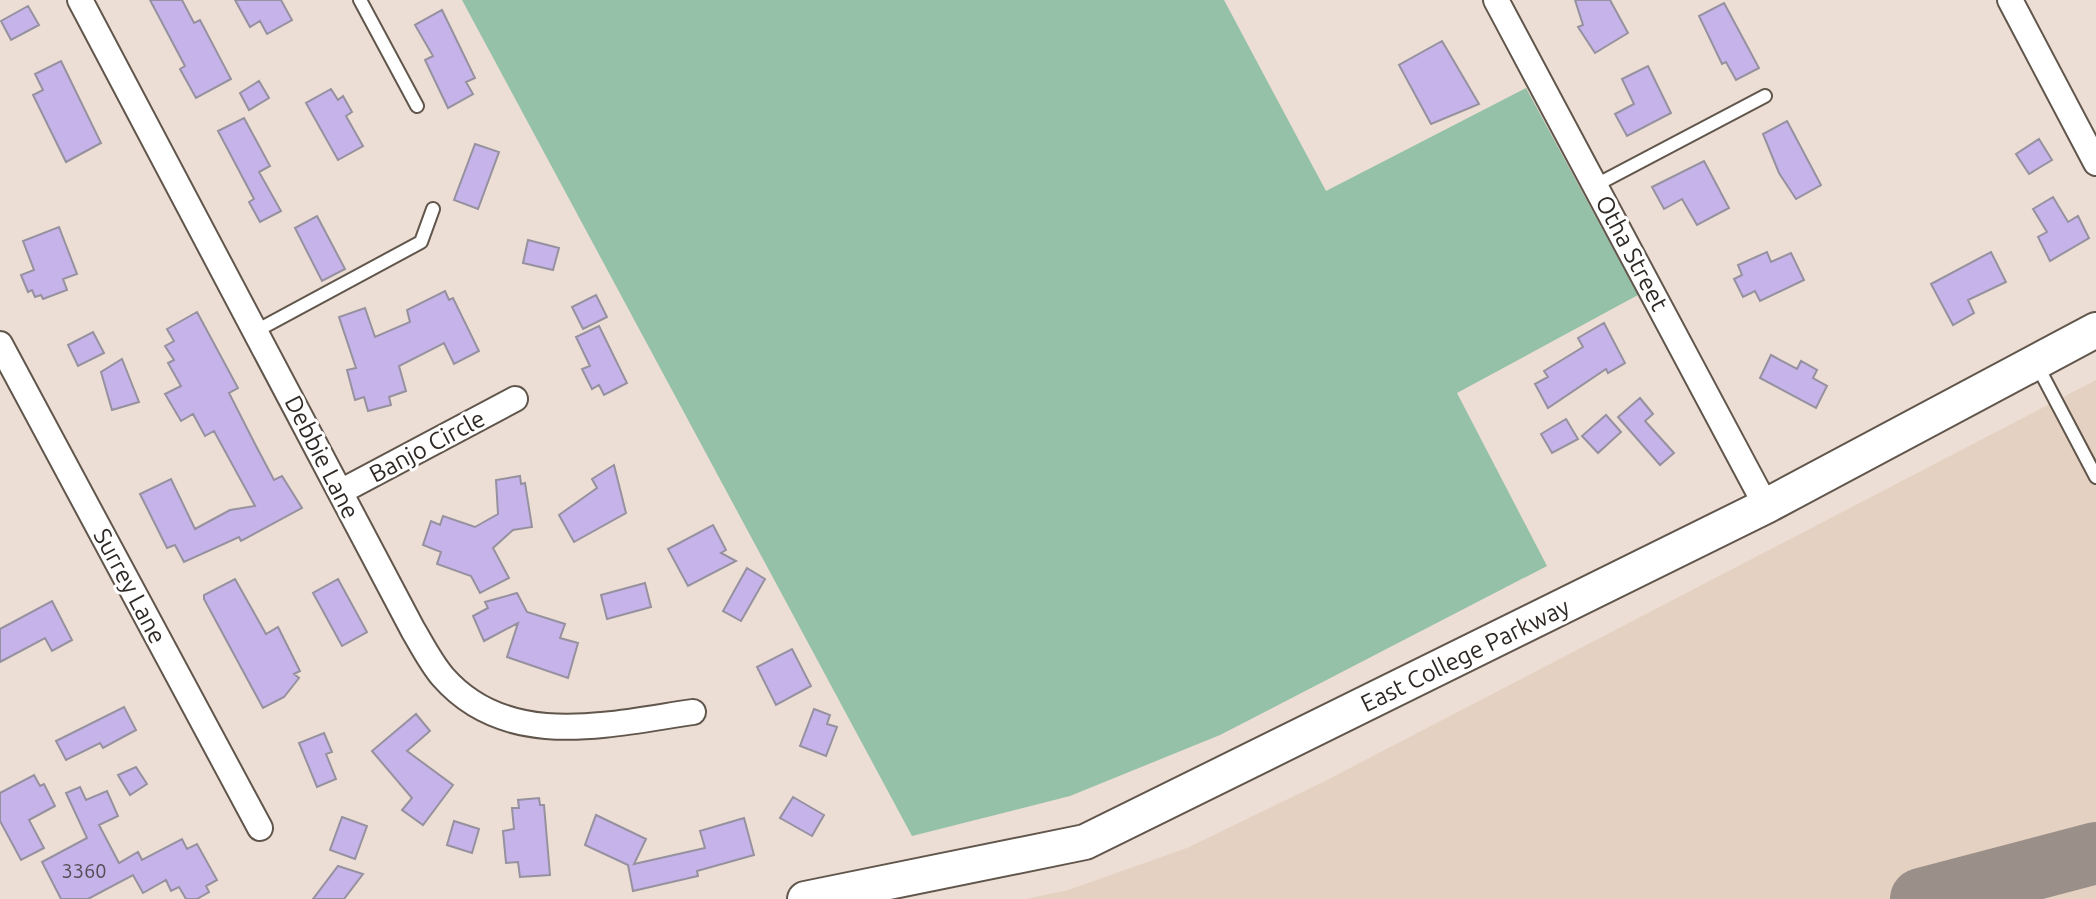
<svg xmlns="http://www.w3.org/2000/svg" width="2096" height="899" font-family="Ubuntu,sans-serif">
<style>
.built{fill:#e5d1c1}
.green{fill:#95c1a8}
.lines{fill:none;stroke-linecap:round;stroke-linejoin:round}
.taxiway{stroke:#9b9089;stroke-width:62}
.building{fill:#c6b3e9;stroke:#96919f;stroke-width:2}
.lane-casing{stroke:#61564c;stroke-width:16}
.street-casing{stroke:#61564c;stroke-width:28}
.secondary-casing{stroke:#61564c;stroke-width:38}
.lane{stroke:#fff;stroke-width:12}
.street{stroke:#fff;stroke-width:24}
.secondary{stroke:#fff;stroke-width:34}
.labels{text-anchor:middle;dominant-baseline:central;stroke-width:6;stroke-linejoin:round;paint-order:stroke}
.number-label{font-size:20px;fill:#554c56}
.street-label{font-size:24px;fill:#2f2925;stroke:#fff}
</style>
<rect width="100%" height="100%" fill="#ecded4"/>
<path class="built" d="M2096,380V899H1026L1068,890L1187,848L1325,781Z"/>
<path class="green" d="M462,0H1224L1326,191L1526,88L1638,295L1457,393L1547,566L1220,735L1070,796L912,836Z"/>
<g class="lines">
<path class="taxiway" d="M1921,899L2096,853"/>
</g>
<path class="building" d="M150,0H182L194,23L200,20L231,79L196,98L180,69L185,66Z
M235,0H281L292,20L267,34L260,21L250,27Z
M1575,0H1610L1628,33L1595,53L1578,27L1583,25Z
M1724,3L1759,68L1736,80L1726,62L1722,64L1699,16Z
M28,6L39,25L11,40L1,21Z
M442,10L475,78L466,82L473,94L448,108L425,60L433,56L415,25Z
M1442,41L1479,104L1431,124L1399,65Z
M61,61L101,143L66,162L33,95L43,90L35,74Z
M1648,66L1671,113L1627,136L1615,114L1634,104L1622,79Z
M259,81L269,98L249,110L240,93Z
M331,89L338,100L343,96L352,112L346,116L363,146L338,160L306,103Z
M244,118L270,166L259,172L281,211L260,222L249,202L254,199L218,131Z
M1787,121L1821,185L1796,199L1779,173L1763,134Z
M2039,139L2052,160L2029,174L2016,154Z
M475,144L499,152L478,209L454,200Z
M1704,161L1729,208L1697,225L1682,199L1664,209L1652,187Z
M2053,197L2068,222L2078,216L2089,238L2050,261L2038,237L2047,232L2033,209Z
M317,216L345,269L322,281L295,228Z
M59,227L77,274L63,279L67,290L43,299L41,295L35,297L32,290L28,292L21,275L34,270L23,241Z
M528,240L559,248L553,270L523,263Z
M1767,252L1771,262L1791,253L1804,280L1760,301L1755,291L1743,297L1734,279L1742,275L1738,265Z
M1991,252L2006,282L1968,300L1974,313L1953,325L1931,284Z
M445,291L449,300L453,298L479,351L454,364L444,343L399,366L406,391L389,397L391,405L368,411L364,397L355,400L347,370L356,368L339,317L365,308L375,337L410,322L407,310Z
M596,295L607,317L583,329L572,307Z
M197,312L238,388L229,393L255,444L274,480L282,476L302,508L241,541L239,537L184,562L175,545L167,548L140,494L171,479L195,529L230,510L255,506L214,431L205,436L193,414L181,421L165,394L181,386L168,363L174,360L165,346L174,341L167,329Z
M1604,323L1625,363L1608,373L1606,369L1548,408L1535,384L1548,377L1544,371L1583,347L1578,338Z
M599,326L627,383L604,395L599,385L592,389L582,369L590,366L576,337Z
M93,332L104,353L78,366L68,345Z
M1771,355L1797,369L1801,361L1817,370L1813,378L1827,386L1816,408L1760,378Z
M122,359L139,402L112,410L101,372Z
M1640,398L1653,414L1645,421L1674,453L1660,465L1618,417Z
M1606,415L1621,432L1598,453L1582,436Z
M1566,419L1578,439L1552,453L1541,434Z
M614,465L626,513L574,542L559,515L597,488L592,479Z
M520,476L521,484L525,483L532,527L513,530L493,548L509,578L480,593L471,576L437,564L441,552L423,545L431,521L440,525L443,516L475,527L498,514L496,480Z
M713,525L726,550L721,553L736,561L688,586L668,549Z
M747,568L765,579L741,621L723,611Z
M235,579L266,634L278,627L300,671L294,674L299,678L284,697L263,708L204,599V595Z
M338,579L367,632L342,646L313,593Z
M645,583L651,607L607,619L601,595Z
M517,593L527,612L565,624L560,638L578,643L568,678L507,657L518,623L484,641L473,616L488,608L485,602Z
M52,601L72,640L52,651L45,638L0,662V629Z
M792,649L811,686L776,705L757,667Z
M124,707L136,730L103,748L100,743L66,760L56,741Z
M814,709L830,715L827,724L837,727L826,756L800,746Z
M416,714L430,731L407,751L453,785L423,825L402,810L412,798L372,751Z
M324,733L332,752L326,754L336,779L317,787L299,743Z
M136,767L147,784L130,795L118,775Z
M34,775L40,786L44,784L55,806L29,820L44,848L21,860L0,821V793Z
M80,787L86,800L107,791L118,816L99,825L119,863L138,852L142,860L182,839L187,849L197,844L217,880L206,886L209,892L197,899H186L179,887L171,891L166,880L143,893L133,875L88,899H61L42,862L87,838L66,793Z
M793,797L824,815L812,836L780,818Z
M539,798L540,805H544L550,875L520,877L518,862L506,863L503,831L514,829L512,808H519L518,800Z
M596,815L646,839L634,864L705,848L700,831L744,818L754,855L697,871L698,876L633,891L628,865L585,845Z
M342,817L367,826L355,859L330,850Z
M454,821L479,829L472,853L447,845Z
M338,866L363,874L344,899H313Z"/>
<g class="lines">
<defs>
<path id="lane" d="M360,0L417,106
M1596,185L1765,96
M256,331L421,242L433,209
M2037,365L2096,477"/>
<path id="street" d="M80,0L413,630C422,645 431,663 443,677C508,751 609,724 693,712
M1496,0L1766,506
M2010,0L2096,163
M0,344L260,828
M340,492L515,399"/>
<path id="secondary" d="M805,899L1085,842L1766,506L2096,330"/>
</defs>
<use href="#lane" class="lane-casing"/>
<use href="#street" class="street-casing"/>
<use href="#secondary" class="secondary-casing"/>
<use href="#lane" class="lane"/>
<use href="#street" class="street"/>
<use href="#secondary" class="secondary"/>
</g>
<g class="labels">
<g class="number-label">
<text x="84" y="870">3360</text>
</g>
<g class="street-label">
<text transform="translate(1632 253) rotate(62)">Otha Street</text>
<text transform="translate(427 446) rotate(-28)">Banjo Circle</text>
<text transform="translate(322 457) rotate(63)">Debbie Lane</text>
<text transform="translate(130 586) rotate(62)">Surrey Lane</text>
<text transform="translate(1465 655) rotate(-26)">East College Parkway</text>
</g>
</g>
</svg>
